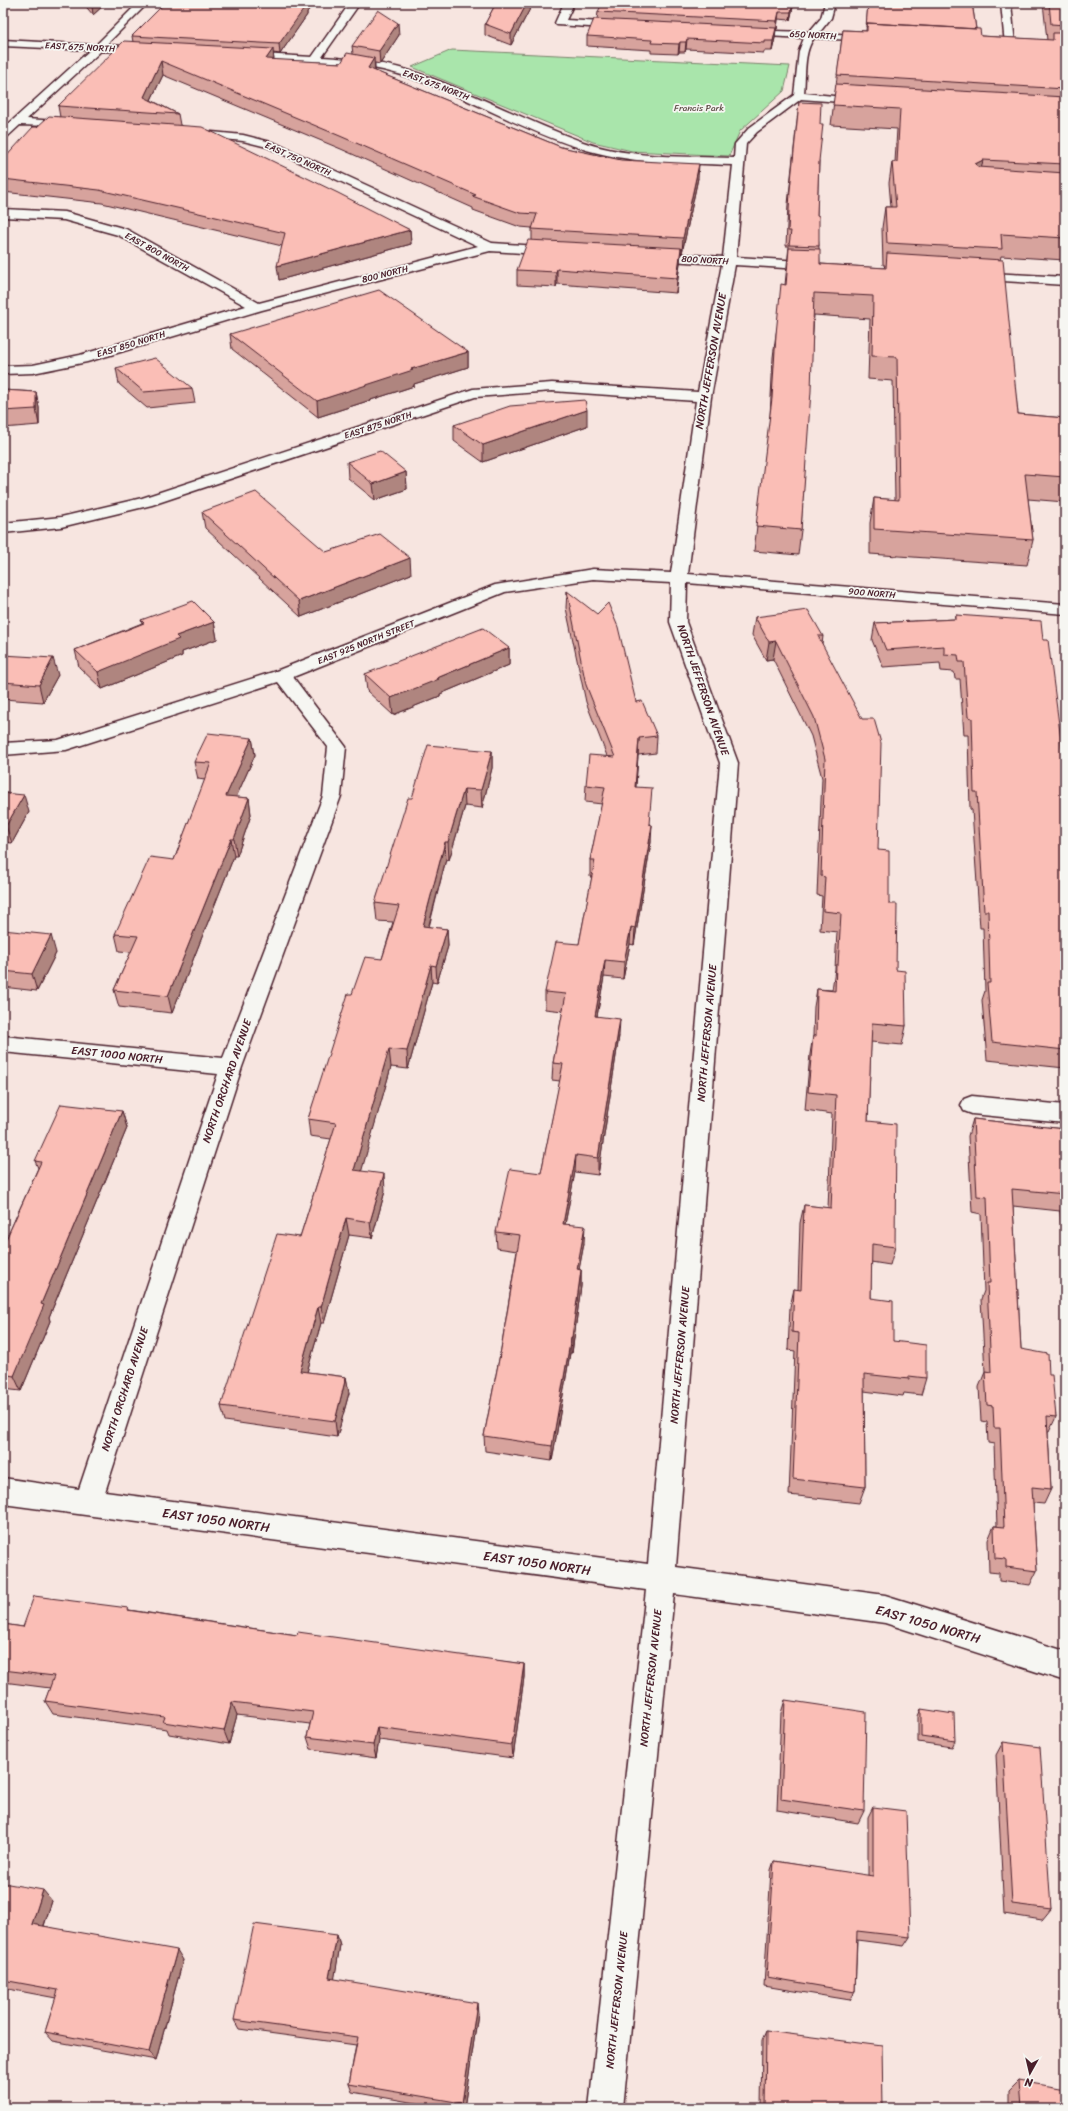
<svg xmlns="http://www.w3.org/2000/svg" width="1068" height="2111" font-family="Sriracha,sans-serif">
<style>
.green{fill:#a9e5ab;stroke:#7a826b}
.lines{fill:none;stroke-linecap:round;stroke-linejoin:round}
.minor-casing{stroke:#4a1f2b;stroke-width:3}
.minor{fill:#f6f6f2;fill-rule:evenodd}
.wall{fill:#d7a39d;stroke:#4a1f2b}
.shaded-wall{fill:#af857f;stroke:#4a1f2b}
.building{fill:#fabeb6;stroke:#4a1f2b}
.labels{text-anchor:middle;dominant-baseline:central;stroke-width:3.5;stroke-linejoin:round;paint-order:stroke}
.far-street-label{font-size:9px;fill:#4a1f2b;stroke:#f6f6f2}
.far-park-label{font-size:9px;fill:#62504b;stroke:#f6f6f2}
.street-label{font-size:11px;fill:#4a1f2b;stroke:#f6f6f2}
.near-street-label{font-size:13px;fill:#4a1f2b;stroke:#f6f6f2}
</style>
<rect width="100%" height="100%" fill="#f7e5e0"/>
<filter id="ink" filterUnits="userSpaceOnUse"><feTurbulence type="fractalNoise" baseFrequency=".025" numOctaves="2"/><feDisplacementMap in="SourceGraphic" scale="8" xChannelSelector="R" yChannelSelector="G"/><feConvolveMatrix kernelMatrix="1 2 1 2 8 2 1 2 1" color-interpolation-filters="sRGB"/></filter>
<g filter="url(#ink)">
<path class="green" d="M452,50L790,66L784,91L740,131L729,156L632,151L593,142L412,67Z"/>
<g class="lines">
<defs>
<path id="minor" d="M138,3H148L106,45L145,47L150,50L149,52L101,51L27,119L71,122L76,125L75,127L20,125L7,137L3,138V129L90,50L3,46V40L96,45Z
M350,3H360L322,57C355,59 389,63 420,74C476,94 528,122 583,142C631,159 684,156 734,158L735,144L749,128L794,95L799,51L804,38L745,35L740,32L742,30L809,32L821,18L825,3H835L831,18L819,33L875,36V40L872,41L814,38C803,52 806,77 804,93L863,99L868,102L867,104L801,99L757,132L746,144L736,257L816,262L822,266L816,270L735,265L711,397L688,574L1065,604V614L687,583L686,622L738,763L676,1567L885,1595L1065,1651V1681L885,1623L674,1594L623,2108H589L646,1590L3,1504V1478L79,1489L218,1074L3,1052V1036L223,1058L323,796L328,747L278,682L66,750L3,755V743L58,740L276,671L495,585L593,569L671,573L696,401L552,391L475,397L152,505L61,527L3,533V523L61,517L142,498L473,389L552,383L698,392L722,264L651,260L645,256L651,252L723,257L733,165C681,163 627,164 577,147C511,126 451,86 383,70C338,60 290,62 244,59L239,56L244,53L312,57ZM593,579L671,583L670,622L720,763L648,1564L105,1492L242,1067L341,796L346,747L293,677L505,592Z
M564,3H574L566,20L622,23L627,26L622,29L557,25L555,23Z
M1001,3H1011L1015,45L1010,48L1005,45Z
M191,130L243,135L275,143L492,243L555,247L561,251L555,255L490,251L262,310L87,362L33,373L3,374V366L33,365L80,355L246,306L118,235L64,220L3,217V209L65,212L126,229L259,303L478,246L267,147L243,141L187,135L186,133Z
M974,272L1065,277V285L970,279L968,276L970,273Z
M972,1096L1065,1105V1123L972,1114L964,1111L961,1105L964,1099Z"/>
</defs>
<use href="#minor" class="minor-casing"/>
<use href="#minor" class="minor"/>
</g>
<path class="wall" d="M83,3H106L93,15Z
M165,3H314L307,12V15L280,54L273,53L274,60L341,63L353,54L352,46L399,35L380,64L375,63V71L561,147L698,178L682,253H681L680,263L676,293L557,284L556,287L517,285V270L532,240V228L520,227L473,210V208L341,149L163,75L151,100L178,114L180,125L410,230L411,244L279,280L282,246L102,203L3,192V160L37,127L60,117L58,106L133,42L132,36Z
M496,3H533L511,45L485,35V24Z
M794,3L790,20L778,19L777,29H776L775,38L772,51H764V53L686,49L685,52H679L678,54L651,53V50L587,46V36L597,19L598,12Z
M868,3H972L976,29L981,36L1047,40L1043,3H1065V260L1001,256L1000,260L1018,414L1065,418V502L1028,499L1033,540L1027,565L870,554V523L874,498L895,500L893,381L868,379L870,319L814,315L801,530L798,555L754,551L770,417L773,357L776,334L785,285L789,246H786L788,204L799,102L819,161L817,215L820,264L884,268L885,265H883L882,228L885,207H891L889,183L892,162H895L897,129L831,125L843,30L866,31Z
M230,334L468,352V367L414,384V386L318,417L232,349Z
M116,368L192,388L195,403L147,408L119,384Z
M3,390L36,392L39,408V425L3,428Z
M454,425L587,426L483,462L454,441Z
M347,462L406,472L407,489L375,500L348,478Z
M202,512L326,552L411,574L301,617L205,528Z
M567,591L657,736L656,753L638,755L636,787L649,824L651,842L634,945L630,944L623,979L604,977L597,1016L619,1036L598,1175L575,1172L565,1224L584,1243L579,1269L581,1270V1286L572,1353H570L552,1461L485,1451L484,1436L501,1349L517,1251L497,1248L496,1232L541,1173L560,1081L552,1080L553,1063L563,1011L545,1009V992L579,944L592,877H590V860L602,804L585,802L586,785L607,756L586,702L566,608Z
M956,615L1043,640L1062,748H1065V1068L987,1060L982,1000L985,991L983,928H980L972,810L970,809L968,735H964L960,679H955L954,672L941,671L940,663L883,667L872,640L875,623L955,619Z
M755,617L823,636L822,644L878,850L889,904L896,970L906,1026L902,1045L871,1042L868,1121L895,1247L890,1265L871,1262V1298L893,1341L926,1378L921,1395L904,1393L903,1396L864,1391L865,1487L859,1503L789,1495L795,1351L788,1350L790,1307L794,1289L798,1290L800,1223L804,1205L828,1208L832,1114L805,1110L810,1054L813,1036L814,1007L817,989L832,990L835,969L837,932L820,930L822,896L817,895L822,778L811,736L773,659L766,660L752,635Z
M141,620L214,622L217,639L182,652V656L102,689L79,667L75,650L142,623Z
M509,648V665L440,694V696L393,715L367,691L365,674Z
M3,655L58,675L43,702L3,699Z
M252,738L255,755L236,797L249,798L251,815L237,856H234L172,1013L119,1007L114,990L131,952L119,951L115,934L174,860L205,780L198,779L194,762Z
M492,751V768L482,808L465,806L449,860L446,859L429,927L447,929L448,946L437,983L432,982L408,1069L391,1067L361,1171L385,1191L372,1238L349,1235L324,1323H321L307,1372L346,1377L349,1393L337,1437L225,1421L221,1406L300,1237L331,1139L310,1136L308,1119L352,994L382,959L393,922L377,921L375,903L412,798Z
M3,793L29,812L12,843L3,842Z
M3,930L56,953L37,991L3,987Z
M122,1111L127,1128L49,1317L50,1321L21,1391L3,1389V1246L38,1168L35,1161Z
M973,1119L1065,1129V1223H1061L1060,1211L1013,1206L1021,1349L1049,1375L1056,1417L1049,1432H1048L1051,1489L1044,1504L1033,1503L1037,1571L1030,1585L999,1581V1573L989,1572L988,1540L994,1526H997L994,1444L988,1443L987,1422L981,1421L979,1387L985,1372L981,1299L984,1291L981,1214L972,1212L968,1136Z
M128,1608L129,1610L297,1635L524,1664V1677L513,1758L379,1740L376,1758L311,1749L307,1737L310,1724L237,1715L229,1744L169,1734L167,1729L53,1714L45,1701L50,1688L3,1682V1624L23,1627Z
M785,1700L864,1811L858,1823L777,1810L781,1713Z
M921,1709L955,1741L952,1747L918,1742V1716Z
M1003,1742L1051,1909L1042,1920L1004,1914L996,1755Z
M873,1807L910,1937L904,1946L857,1940L855,1992L850,2000L764,1986L771,1870L774,1861L868,1876V1817Z
M3,1883L52,1901L44,1926L183,1960L156,2060L53,2041L45,2032L56,1998L3,1988Z
M337,1935L340,1945L334,1979L478,2013L464,2108H445L352,2092L349,2084L356,2045L239,2029L234,2020Z
M766,2031L883,2108H761L762,2040Z
M1019,2081L1065,2108H1009V2091Z"/>
<path class="shaded-wall" d="M95,3H106L93,15L92,6Z
M306,3H314L307,12V15L280,54L279,44Z
M527,3H533L511,45V34Z
M793,3H794L790,20L791,12Z
M779,12L778,19L777,29V21Z
M398,23L399,35L380,64L379,51Z
M776,28L775,38L772,51L773,41Z
M687,39L686,49L685,52L686,42Z
M680,42L679,52L678,54L679,44Z
M273,49L274,62L266,59Z
M374,58L375,72L368,68Z
M161,61L163,75L146,110L144,97Z
M983,160L979,180L975,164Z
M699,164L698,178L682,253L683,238Z
M410,230L411,244L279,280L277,266Z
M681,248L680,263L676,293L677,278Z
M557,269V284L556,287V272Z
M468,352V367L414,384V386L318,417L317,401L411,369Z
M36,392L39,408V425L36,409Z
M587,410V426L483,462V445Z
M406,472L407,489L375,500L373,484Z
M410,558L411,574L301,617L299,601Z
M214,622L217,639L182,652V656L102,689L98,672L176,636Z
M776,641L773,659L766,660L769,642Z
M509,648V665L440,694V696L393,715L391,698L437,678Z
M53,658L58,675L43,702L39,685Z
M252,738L255,755L229,813L226,796Z
M639,738L638,755L634,805L635,787Z
M492,751V768L482,808L481,790Z
M464,789L465,806L449,860L448,842Z
M24,795L29,812L12,843L6,826Z
M249,798L251,815L237,856L234,839Z
M652,825L651,842L634,945L635,928Z
M231,839L234,856L172,1013L168,996Z
M445,842L446,859L424,944L423,926Z
M631,927L630,944L623,979L624,962Z
M447,929L448,946L437,983L436,966Z
M51,935L56,953L37,991L32,974Z
M605,960L604,977L594,1033L595,1016Z
M431,965L432,982L408,1069L407,1051Z
M620,1019L619,1036L598,1175V1158Z
M389,1049L391,1067L357,1187L354,1170Z
M122,1111L127,1128L49,1317L50,1321L21,1391L14,1376L41,1304Z
M576,1155L575,1172L562,1240L563,1224Z
M384,1174L385,1191L372,1238L370,1222Z
M346,1218L349,1235L324,1323L321,1307Z
M585,1226L584,1243L576,1286L577,1269Z
M581,1270V1286L572,1353V1337Z
M318,1307L321,1323L303,1386L300,1371Z
M571,1337L570,1353L552,1461V1446Z
M346,1377L349,1393L337,1437L335,1421Z
M524,1664V1677L513,1758L512,1745Z
M232,1702L237,1715L229,1744L224,1731Z
M377,1727L379,1740L376,1758L373,1745Z
M43,1890L52,1901L41,1934L32,1924Z
M337,1935L340,1945L333,1988L329,1978Z
M177,1950L183,1960L156,2060L149,2052Z
M477,2003L478,2013L464,2108H463L462,2103Z"/>
<path class="building" d="M90,3H95L92,6Z
M165,3H306L303,6H306L279,44L132,36Z
M496,3H527L511,34L485,24Z
M602,3H793L791,12H779L777,21L598,12Z
M868,3H972L976,29L867,23V27H866Z
M1049,3H1065V25L1051,24Z
M378,10L398,23L379,51L352,46Z
M594,19L776,28L773,41H765V43L687,39L686,42H680L679,44L651,43L652,40L587,36Z
M867,23L980,29L981,36L1053,40V33H1065V89L837,75L843,30L867,31Z
M124,41L273,49L266,59L341,63L347,53L374,58L368,68L561,147L621,160L699,164L683,238L532,229L537,214L520,213L472,196L476,195L340,136L161,61L144,97L178,114L58,106Z
M836,84L1065,97V164L983,160L975,164L979,167L1065,173V238L1001,234L1002,249L887,243L885,207H896L892,162H897L900,109L833,105Z
M799,102L821,103L820,124H823L819,161L817,215L819,216V246L789,245L791,231H788L790,190Z
M49,116L202,127L338,193L410,230L277,266L285,233L99,190L3,179V160L33,127H37Z
M528,240L681,248L677,278L557,269L556,272L517,270Z
M789,248L820,249V264L886,268L887,253L1003,260L1018,414L1065,418V477L1025,474L1033,540L874,529V498L899,500L897,357L872,356L873,296L814,293L811,391L801,530L756,526L772,398L776,334L781,284L786,285Z
M379,290L468,352L411,369L413,370L317,401L230,334Z
M155,358L192,388L144,392L116,368Z
M3,390L36,392V409L3,411Z
M585,400L587,410L483,445L454,425L510,406Z
M380,451L406,472L373,484L347,462Z
M256,492L326,552L380,534L410,558L299,601L202,512Z
M567,591L597,614L608,603L618,627L636,702L642,701L657,736L639,738L635,787L652,788L649,824L652,825L635,928L631,927L624,962L605,960L595,1016L620,1019L598,1158L576,1155L563,1224L585,1226L577,1269L581,1270L572,1337H571L552,1446L484,1436L501,1349L520,1235L496,1232L510,1169L541,1173L563,1064L553,1063L566,994L545,992L556,942L579,944L595,860H590L605,787L586,785L589,755L615,757L586,685Z
M193,601L214,622L176,636L179,639L98,672L75,650L144,623L141,620Z
M808,610L823,636H818L862,719H874L881,743L878,850L889,851V904H897L896,970L905,971L906,1026L872,1023L868,1121L896,1124L895,1247L872,1244L871,1298L893,1301V1341L926,1345V1378L909,1376V1379L864,1374L865,1487L793,1479L799,1333L792,1332L794,1289L801,1290L804,1205L831,1208L836,1095L808,1092L813,1036H816L817,989L835,991L836,965H838L841,913L823,911L825,877L821,876L825,759L814,717L776,641L769,642L755,617Z
M956,615L1041,621L1043,640H1048L1062,748H1065V1050L992,1042L987,983H990L988,911H984L977,792H974L972,718L968,717L964,662H959L958,655L944,654V646L886,650L875,623L956,619Z
M483,628L509,648L437,678L439,679L391,698L365,674Z
M3,655L53,658L39,685L3,682Z
M208,733L252,738L226,796L249,798L234,839H231L168,996L114,990L138,936L115,934L150,857L174,860L211,763L194,762Z
M428,745L492,751L481,790L464,789L448,842H445L423,926L447,929L436,966L431,965L407,1051L389,1049L354,1170L384,1174L370,1222L346,1218L321,1307H318L300,1371L346,1377L335,1421L221,1406L277,1234L300,1237L336,1123L308,1119L348,994H352L365,957L382,959L399,906L375,903L408,798H412Z
M3,793L24,795L6,826H3Z
M3,930L51,935L32,974L3,971Z
M61,1104L122,1111L41,1304L44,1305L14,1376L3,1374V1246L41,1162L35,1161Z
M973,1119L1065,1129V1194L1012,1189L1021,1349L1048,1354L1049,1375H1052L1056,1417L1047,1416L1051,1489L1032,1487L1037,1571L1006,1567V1559L995,1558L994,1526L1004,1527L1000,1428H994L993,1406L987,1405L985,1371L991,1372L987,1283H990L987,1197L977,1196Z
M34,1596L128,1608L127,1610L297,1635L298,1632L524,1664L512,1745L377,1727L373,1745L307,1737L313,1712L232,1702L224,1731L163,1722L165,1717L45,1701L54,1676L3,1670V1624L23,1627Z
M785,1700L866,1712L864,1811L781,1799Z
M921,1709L954,1714L955,1741L921,1736Z
M1003,1742L1040,1747L1051,1909L1012,1904Z
M873,1807L906,1811L910,1937L857,1931L855,1992L767,1977L774,1861L873,1876Z
M3,1883L43,1890L32,1924L177,1950L149,2052L45,2032L58,1990L3,1980Z
M254,1924L337,1935L329,1978L477,2003L462,2103L349,2084L358,2037L234,2020Z
M766,2031L882,2046L883,2108H869L859,2106V2108H765Z
M1019,2081L1065,2089V2108H1021Z"/>
</g>
<g class="labels">
<g class="far-street-label">
<text transform="translate(813 35) rotate(3)">650 NORTH</text>
<text transform="translate(80 47) rotate(3)">EAST 675 NORTH</text>
<text transform="translate(436 85) rotate(21)">EAST 675 NORTH</text>
<text transform="translate(298 159) rotate(24)">EAST 750 NORTH</text>
<text transform="translate(157 252) rotate(29)">EAST 800 NORTH</text>
<text transform="translate(705 260) rotate(3)">800 NORTH</text>
<text transform="translate(385 274) rotate(-14)">800 NORTH</text>
<text transform="translate(131 344) rotate(-17)">EAST 850 NORTH</text>
<text transform="translate(378 425) rotate(-18)">EAST 875 NORTH</text>
<text transform="translate(872 593) rotate(5)">900 NORTH</text>
<text transform="translate(366 642) rotate(-22)">EAST 925 NORTH STREET</text>
</g>
<g class="far-park-label">
<text x="699" y="108">Francis Park</text>
</g>
<g class="street-label">
<text transform="translate(711 361) rotate(-80)">NORTH JEFFERSON AVENUE</text>
<text transform="translate(703 690) rotate(71)">NORTH JEFFERSON AVENUE</text>
<text transform="translate(707 1033) rotate(-85)">NORTH JEFFERSON AVENUE</text>
<text transform="translate(117 1055) rotate(6)">EAST 1000 NORTH</text>
<text transform="translate(227 1081) rotate(-71)">NORTH ORCHARD AVENUE</text>
<text transform="translate(680 1355) rotate(-85)">NORTH JEFFERSON AVENUE</text>
<text transform="translate(125 1389) rotate(-72)">NORTH ORCHARD AVENUE</text>
<text transform="translate(651 1678) rotate(-84)">NORTH JEFFERSON AVENUE</text>
<text transform="translate(617 2000) rotate(-84)">NORTH JEFFERSON AVENUE</text>
</g>
<g class="near-street-label">
<text transform="translate(216 1520) rotate(8)">EAST 1050 NORTH</text>
<text transform="translate(537 1563) rotate(8)">EAST 1050 NORTH</text>
<text transform="translate(928 1624) rotate(16)">EAST 1050 NORTH</text>
</g>
</g>
<rect width="1068" height="2111" fill="none" stroke="#f6f6f2" stroke-width="16"/>
<rect x="8" y="8" width="1052" height="2095" fill="none" stroke="#4a1f2b" stroke-width="1.5" filter="url(#ink)"/>
<g transform="translate(1030 2073) rotate(188)" stroke="#f6f6f2" stroke-width="3" paint-order="stroke">
<path d="M0-3L7 15L0 10L-7 15Z" fill="#4a1f2b"/>
<text y="-6" font-size="11" font-weight="bold" text-anchor="middle" fill="#4a1f2b">N</text>
</g>
</svg>
